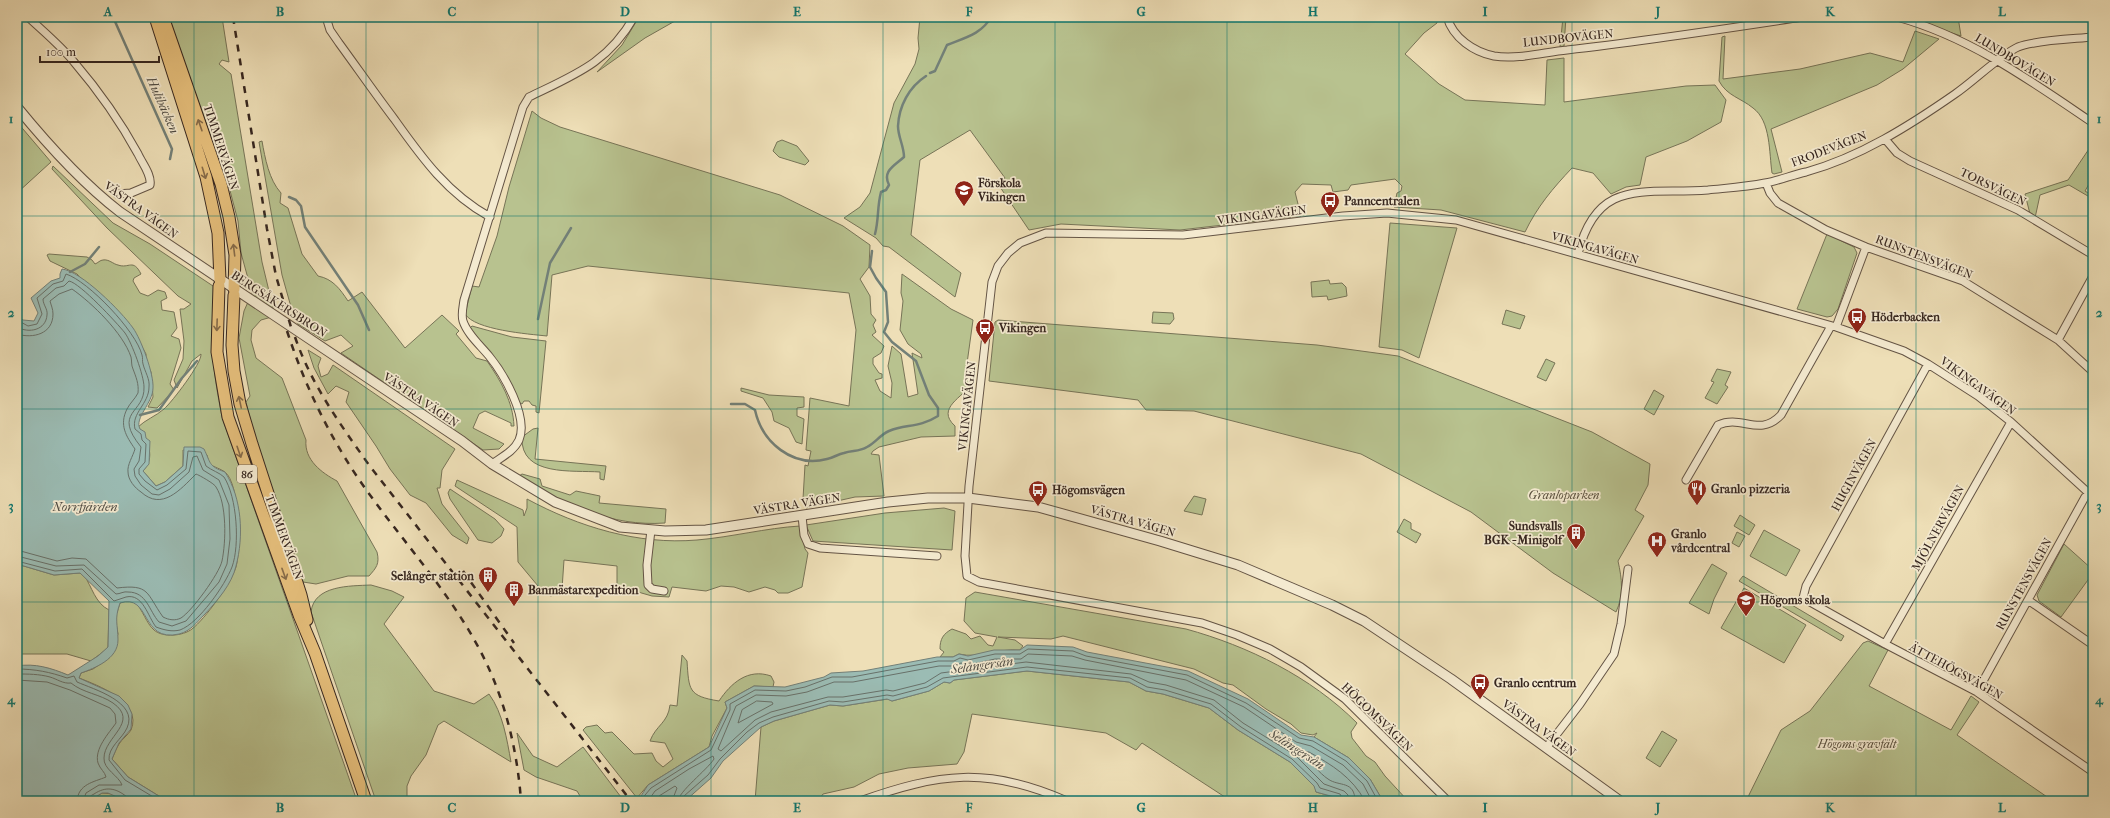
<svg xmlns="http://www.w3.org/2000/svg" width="2110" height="818" font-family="'IM FELL French Canon',serif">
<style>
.green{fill:#b8c28f;stroke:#777457}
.water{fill:#9bbcb4;stroke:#738078}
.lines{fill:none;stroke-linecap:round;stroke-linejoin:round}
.shore{stroke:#68716a;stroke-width:1}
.stream{stroke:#738078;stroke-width:2.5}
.minor-casing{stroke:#645445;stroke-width:9}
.tertiary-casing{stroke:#645445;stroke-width:11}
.primary-casing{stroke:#36261f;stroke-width:13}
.minor{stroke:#f4ead0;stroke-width:7}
.tertiary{stroke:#f4ead0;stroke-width:9}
.primary{stroke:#e7c07c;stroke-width:11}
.rail{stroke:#36261f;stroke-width:2.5;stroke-dasharray:7 7;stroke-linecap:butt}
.oneway{stroke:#866b49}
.grid{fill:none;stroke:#0f766e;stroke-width:1;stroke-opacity:0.55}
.labels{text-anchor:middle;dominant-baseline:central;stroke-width:3.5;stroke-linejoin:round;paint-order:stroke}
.shield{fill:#f4ead0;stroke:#6f6154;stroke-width:1}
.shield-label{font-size:11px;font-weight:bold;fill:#36261f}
.street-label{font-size:12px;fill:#36261f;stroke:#f4ead0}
.poi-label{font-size:12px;font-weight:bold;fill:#36261f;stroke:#f4ead0;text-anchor:start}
.park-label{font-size:12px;font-style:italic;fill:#564d3b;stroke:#f4ead0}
.water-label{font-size:13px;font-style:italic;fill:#4f4c44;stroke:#f4ead0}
.neatline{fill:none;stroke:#0f766e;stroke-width:1.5}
.grid-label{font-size:13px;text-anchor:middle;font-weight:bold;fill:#0f766e}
</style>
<rect width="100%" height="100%" fill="#eedfb7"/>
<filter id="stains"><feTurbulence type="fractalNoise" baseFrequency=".005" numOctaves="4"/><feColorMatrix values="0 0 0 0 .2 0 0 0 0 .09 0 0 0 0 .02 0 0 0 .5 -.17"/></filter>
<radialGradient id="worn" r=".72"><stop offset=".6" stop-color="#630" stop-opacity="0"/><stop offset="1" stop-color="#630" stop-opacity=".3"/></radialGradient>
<path class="green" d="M167,17H222L229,62L222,60L219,64L231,74L262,262L275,316L261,320L252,330L251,340L256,358L282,378L306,440C304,460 322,473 337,481L377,552C380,564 376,568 369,576H348L316,584L303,582L300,578L256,443L246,402L250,396L239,338L244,311L252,293L241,253L238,221L228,183Z
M639,17H682L645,38L597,72L622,45Z
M920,17H1437V23L1424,33L1405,54L1439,84L1465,100L1545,105L1547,60L1564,58V102L1686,86L1715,85L1726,100L1721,122L1687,141L1646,157L1640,185L1626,187L1611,194L1593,173L1572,168C1553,188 1537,207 1525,232L1441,210L1394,207L1397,193L1401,191L1402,186L1395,179L1351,185L1348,190L1333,192L1331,185L1302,184L1295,192L1301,216L1180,230L1061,224L1029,230L998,184L1005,178L970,130L920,160L911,235L961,273L955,297L889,247L883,246L876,238L844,218L860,207L870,193L894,103L915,64L919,49L918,38Z
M1563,17H1566L1564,46L1560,47Z
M1904,17H1958L1961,36Z
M1915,31L1939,39L1903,69L1877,85L1771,129L1782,172L1774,174L1772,173C1769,153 1771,121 1753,108C1741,98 1727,96 1719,81L1722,37L1725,36L1723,79L1800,69L1870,53L1903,62Z
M532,111L541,118L560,127L780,195L843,226L870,245L869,267L860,279L870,296L871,314L876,320L873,325L876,332L872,335L884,346L881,353L873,358V364L879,373L882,374V378L875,380L880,391L891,398L892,383L888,366L892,346L901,354L908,397L918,394L912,353L922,358L921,354L908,344L900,330L903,301L901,293L902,274L951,309L973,320L965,378L971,384C964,397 935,408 955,426V436L921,437L879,447L873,451L871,454L879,455L884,496L855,497L806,508L803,499L805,465L808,466L811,451L806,450L810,398L849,406L856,330L849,293L588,266L552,275L547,336C528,334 475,330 465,314L472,286L479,287L497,236L509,187Z
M17,122L51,162L17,193Z
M782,140L797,146L809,161L805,165L779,157L773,151L777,142Z
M262,141C265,158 269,180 281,193L280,203L288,208L302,254L318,276C333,279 340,289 348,301L362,292L405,348L442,315L459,331L456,334L476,358L487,361C501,381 513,402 514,426H511V423L485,411L479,414L473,428L504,444L499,449L483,450L341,353L353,346L341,335L325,341L298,324L293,314L282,275L259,142Z
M2093,143V177L2085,191L2093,196V199L2069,185L2040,195L2035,218L2030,214L2025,194L2068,180Z
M53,166L113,223L150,244L216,288C208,336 213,371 222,417L357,801H167L128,777L112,759C114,754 116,749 119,744C122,739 128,735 131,730C143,702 97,685 79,678L81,673L93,669L109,658L118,634L115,619L120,603L128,600L135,602C143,610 146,623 154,630C163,638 183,636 192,629C205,619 231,583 236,567C241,549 240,484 225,472C221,469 214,467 209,464L207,455L183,450V466L165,482L156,486L143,471C156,456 148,443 138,427C145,420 156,416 164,409C172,402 202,363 201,354L192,361L177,388L174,380L183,359L184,341L180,309H184L191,304L178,296L107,228L52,169Z
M1390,223L1457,228L1419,358L1402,350L1379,347Z
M1827,234L1854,247L1857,253L1838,309L1832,316L1827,317L1797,309Z
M49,254L87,257L92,260L95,264C98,263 100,260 103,260C109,259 113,264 118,265C129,269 133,258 141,274L134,278L133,281L140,293L148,296L158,290L165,292L167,298L161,301L162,310L174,312L177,328L171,336L179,339L181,348L170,384L174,390L157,408L148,407L153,397L151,372L146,363V354L140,343L77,274L50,261L47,255Z
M1329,280L1330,284L1342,283L1346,287L1347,296L1328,300L1327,296L1312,297L1311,282Z
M1506,310L1525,316L1520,329L1502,324Z
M1153,312L1173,313L1174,319L1170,324L1152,323Z
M998,320L1317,345L1398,356L1592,432L1650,464L1648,485L1635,510L1644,516L1618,561C1622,579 1624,595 1616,612L1553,573L1471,512L1361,454L1194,411L1146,410L1138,400L989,381L995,322Z
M472,326L512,337L546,341L539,413L536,412V406L532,405L529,401H524L522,404L518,402L491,354L470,328Z
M308,350L321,358L318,366L321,377L328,374L333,365L455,449L442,470L440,488H437L442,504L469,538L467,544L452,535L426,503L410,495L390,469L376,446L346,402L349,392L336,386L328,394L314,368Z
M1546,359L1555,363L1546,381L1537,377Z
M1717,369L1731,372L1725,385L1728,387L1717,404L1705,398L1714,382L1711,381Z
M741,388L769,395L804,397V407L797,408V416L804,419L802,444L796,442L789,428L774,421L772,412L763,398L741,391Z
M1654,390L1664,396L1654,415L1644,409Z
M538,428L535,459L606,466L604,480L600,479V472C573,470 520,477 522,437L533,429Z
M522,474L540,479L542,486L570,495L576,491L600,496L599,503L666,509L665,523C611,527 564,504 519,476Z
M457,480L523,510L524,516L527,508V499C579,527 638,545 697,540C732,537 766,528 800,526L805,549L808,553L802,587L788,593H778L775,590L765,587L749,592L734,587L721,586L706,591L672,587L669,597L652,596L617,586V566L564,560L562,589L551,596L543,592L518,562L517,527L455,486Z
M450,489L495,519L504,529L501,536L492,543L478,540L450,499L448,493Z
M1194,496L1206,499L1202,515L1184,511Z
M944,508L955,511L952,550L813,541L806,525L885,513Z
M1740,515L1755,525L1749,535L1734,526Z
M1404,519L1411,523V529L1421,534L1416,543L1397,532Z
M1764,530L1800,550L1786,576L1750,556Z
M1737,532L1745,536L1739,547L1732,543Z
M2064,544L2093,570V573L2061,617L2039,601L2037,595Z
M17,564L54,575L80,573L84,575C92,587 95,603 109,610L108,648L91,661L67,654H17Z
M1712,564L1727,573L1714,599L1709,614L1689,603Z
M1743,576L1844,636L1841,641L1739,581Z
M371,585L392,591L404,597L384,624L434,691L474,704L489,694C503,713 507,740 511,762L444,721L438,725L426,755L411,776L407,786V801H376L311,612C314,585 350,586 371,585Z
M1744,588L1806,625L1784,663L1721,628Z
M975,592L1186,629C1248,646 1311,677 1357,723L1351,732L1352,738L1366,756L1375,762L1385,776L1408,801H1383L1370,779L1349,758L1314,737L1317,733L1313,735L1301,733L1291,724L1266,709L1233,685L1223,683L1194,669L1063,636L1051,639L998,637L1015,640L1023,646L1020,650C999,648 979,659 959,654L953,657H940L944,652L940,649C940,639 943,634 952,629L966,634L971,639L980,636L988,645L993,646L997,637L975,633L964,621L966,598Z
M1868,641L1888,650L1869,686L1951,730L1971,696L1979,702L1957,735L2053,801H1746L1781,730L1810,711L1863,643Z
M682,655L687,661C689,690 688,696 719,701C731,683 748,668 771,676L774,682L773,687L754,686L725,702L727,708L712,736L709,747L648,785L637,798L583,730L586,727L597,725L605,733L612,732L634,754L652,753L656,761L663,767L673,759L665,743L650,741C656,725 668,723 670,705L677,706Z
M1027,671L1129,682L1146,691L1163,694L1209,708L1238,730L1290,762L1315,786L1316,792L1338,798L1342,801H1231L1142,743L1136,750L1106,733L972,714L964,752L957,764L908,768L879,774L854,787L823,794L818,801H755L761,727L774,721L830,705L843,706L888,699L892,701L929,691L944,682L950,683L954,680Z
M1662,731L1677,740L1660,767L1646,758Z
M517,733L533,756L557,767L583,747L624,801H579L580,796L577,791L536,777L524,770Z
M102,793L114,794L126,801H89Z"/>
<path class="water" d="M62,269C81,271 121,311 133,328C141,339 154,374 153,388C153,403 134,418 140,429L145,432L146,438L150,441L149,464L143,471L156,486L165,482L183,466L184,447H200L204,449C211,463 208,466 225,472C242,498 244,536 236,566C232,584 217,601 205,614C197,622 191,631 179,634C140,643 151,593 120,603C114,620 118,624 118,640C118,659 95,668 81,673L79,678L119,696L128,705L132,714L131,729L119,743L112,759L128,777L167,801H126L108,793H102L89,801H17V666C35,663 51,668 68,675L98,656L108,647L109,601L80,573L54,575L17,564V315L23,320L34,321L38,313L31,298L51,281L60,278V274Z
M1027,645L1073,647L1087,652L1188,671L1248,699L1301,735L1314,737L1349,758L1370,779L1383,801H1342L1338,798L1316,792L1314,786L1290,762L1238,730L1209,708L1163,694L1146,691L1129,682L1027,671L954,680L950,683L944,682L929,691L892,701L887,699L843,706L830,705L774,721L761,727L723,761L711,778L685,801H633L641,796L648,785L709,747L727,708L725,702L754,686L785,687L824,677L831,673L863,671L937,657H953L959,654L968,656L994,650H1020Z"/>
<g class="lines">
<path class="shore" d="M17,320L28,326L37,324L42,314L37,298L53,284L63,281L66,274C88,281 136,331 142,355C143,358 142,361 143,364C145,372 150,379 149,387C149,404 131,413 135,429L141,434L142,440L146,444L145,462L139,469V474L145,481L157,490L167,485L186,469L188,451L201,452L206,466C211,470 220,473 224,477C237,497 240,545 232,567C225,585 199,623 180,630C172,632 164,630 156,627C148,617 143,593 126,597C122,598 118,600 114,601L82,569L55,571L17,561
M17,327C29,334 46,330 47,315C48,309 43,305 43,299L56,288L64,286L69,281C80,283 117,323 125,333C132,343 144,376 144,387C145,414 112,411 141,447L139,461L134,469L135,476L141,485L152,494L159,495L170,489L189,472L193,457L197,456L203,470L219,480L229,505L230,539L227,564L219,582L186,621L172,626L159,622C149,611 147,592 128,592C124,591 120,594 116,594L84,565L56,566L17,556
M17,334C33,339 53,334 53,314C53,309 51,305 50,301L59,294L72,289C92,303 123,333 131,357C132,361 131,365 133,369C136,377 139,384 138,393C135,399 130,403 127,409C119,425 126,436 135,449C133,456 127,465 128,472C128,480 135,488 141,492C162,511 180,490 196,474C199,475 215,484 216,487C227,504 226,542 222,561C219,574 192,611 181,618C175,621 169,620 163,617C146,593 150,584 117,588L86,559L72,558L57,561L17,550
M17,669C35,669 50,672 67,678L74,676L77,682C93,689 139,702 127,728C122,739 108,747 109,760L125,780L160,801
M17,674C28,674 39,674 50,677C57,679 63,684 71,683C83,693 100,694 113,703C140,722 104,737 104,758C103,769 119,776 122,785H99L86,793L83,801
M17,680L47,682L70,690L110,708L115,714L116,723C109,733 94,749 98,763C100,769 105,772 106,777C94,782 78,784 77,801
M757,701L772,702L773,704L738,723L742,710Z
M88,801C89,797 90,796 94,794C106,786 116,788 127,797L128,801
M640,801L651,788L711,750L730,710V704L755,690L786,691L805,687L832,677H852L938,661H954L960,658L968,660L995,654H1020L1028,649L1073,651L1086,656L1187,675L1246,703L1299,738L1313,741L1346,761L1367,781L1378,801
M648,801L655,791L689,769L713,756L714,759C707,770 678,792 678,801
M655,801L659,796L675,786L677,788L672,801
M683,801L684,796L708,775L720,759L747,732L759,723L773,717L829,701L843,702L887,695L893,696L927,687L943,678L1027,667L1130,678L1147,687L1165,690L1211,704L1241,727L1292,759L1317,783L1320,788L1340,794L1344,801
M1349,801L1348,795L1344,791L1324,784L1295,755L1243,723L1214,700L1166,685L1149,682L1131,674L1026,662L941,673L925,683L893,691L886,690L843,697H828L771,712L755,720L721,751L718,749L736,706L756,695L786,696L807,692L834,682H853L939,666H954L961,663L969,665L995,659H1021L1028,654L1072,656L1085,660L1186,680L1244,707L1296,742L1311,746L1343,765L1363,784L1372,801
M1355,801C1355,780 1339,787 1328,779C1319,773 1311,762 1303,754V751L1309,752C1332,765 1352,777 1365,801"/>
<path class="stream" d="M113,17L172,149L170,159
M930,73L935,71L947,45C964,38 982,34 991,17
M289,197L296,200L301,206L305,227L358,305L369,330
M875,234C879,219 877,207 881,192L886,190L889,185C882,171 894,166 904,157C904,146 898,137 898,126C899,106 909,87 926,76
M70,272L85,264L99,247
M538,319L550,263L571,228
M731,404H745L755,410C762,442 792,468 827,459C833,458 838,454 844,453C852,450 859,452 867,447C875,443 880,435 889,431C906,424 919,428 938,416V408L929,395L916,361L892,342L884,332L888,322L886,292L876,278L870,267L872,251
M140,415L159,410L182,378L197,361"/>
<defs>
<path id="minor" d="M28,17C44,32 61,46 74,62C98,90 120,121 138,154C142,163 152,175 150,185L131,193L117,194
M326,17L330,30L339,43C358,69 376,95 395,120C422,158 448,194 490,217
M1447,17C1453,38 1474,52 1494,56C1517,60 1545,52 1567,50C1646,41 1724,29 1803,17
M1897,17C1970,37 2031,81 2093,123
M1885,139L1897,153L1910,161L2018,210L2093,255
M1766,183L1770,193L1778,203L1826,230L1866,247L1963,281L2058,340L2093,372
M1578,254C1597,176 1646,195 1708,190C1727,188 1746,187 1765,183C1778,181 1792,175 1806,172C1860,157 1909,126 1955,94C1974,81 1999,56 2018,47C2036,40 2073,39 2093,37
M1836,327L1866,247
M2058,340L2093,276
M1928,364L1806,586L1803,598L1885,644L1977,692L2093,772
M492,464C502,457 514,451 519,440C529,417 503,373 489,356C481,346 467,334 463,321C461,315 463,307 464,300L523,107L529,97C574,75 608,63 634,17
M1686,480L1718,425C1742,414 1759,438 1781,415L1831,326
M802,516L804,535L808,544L820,548L937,556
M651,530L647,565L648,585L652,589L664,591
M2028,600L2093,645
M1885,644L2011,422
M1977,692L2085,497L2093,488
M1546,748L1580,704L1614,654L1621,624L1628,569
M860,801C939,773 988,766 1067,801
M1448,801L1345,699L1301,667L1270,649L1237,635L1202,623L979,582L967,576L965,556L969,486L992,282L998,266L1008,253L1020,243L1046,233L1183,235L1343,216L1387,213L1456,220L1836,327L1904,351L1928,364L1978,396L2011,422L2093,497"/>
<path id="tertiary" d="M17,107C48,145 81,182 120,212L462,441L492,464L555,502L620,527L665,531L706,530L888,502L928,498H968L1038,507L1160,541L1238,565L1332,605L1364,621L1451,679L1620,801"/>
<path id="primary" d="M155,17L206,177L218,233L220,280
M163,17L221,184L229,217L235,255L234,289
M219,286L217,352L228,417L299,615L315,653L366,801
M234,295L232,345L234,371L240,404L252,444L301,595L307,620"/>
</defs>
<use href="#minor" class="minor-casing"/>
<use href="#tertiary" class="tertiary-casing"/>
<use href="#primary" class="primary-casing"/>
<use href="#minor" class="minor"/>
<use href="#tertiary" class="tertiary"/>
<use href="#primary" class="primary"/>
<path class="rail" d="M233,17L267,229L276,276L291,327
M287,331C304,383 327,432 358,478C403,544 462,603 493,678C509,717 518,759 521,801
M295,337C311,384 340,424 369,465L631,801
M463,571L514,643"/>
</g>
<defs><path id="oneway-shaft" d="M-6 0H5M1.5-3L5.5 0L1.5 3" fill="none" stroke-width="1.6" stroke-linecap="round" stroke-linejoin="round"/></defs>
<g class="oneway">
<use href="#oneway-shaft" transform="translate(200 125) rotate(-109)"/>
<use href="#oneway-shaft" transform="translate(204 173) rotate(73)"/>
<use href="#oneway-shaft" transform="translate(234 250) rotate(-97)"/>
<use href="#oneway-shaft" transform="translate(217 325) rotate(92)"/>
<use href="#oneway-shaft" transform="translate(240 402) rotate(-102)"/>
<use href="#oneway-shaft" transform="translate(239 452) rotate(71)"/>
<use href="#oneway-shaft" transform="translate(284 574) rotate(70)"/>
</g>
<path class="grid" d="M194,17V801M366,17V801M538,17V801M711,17V801M883,17V801M1055,17V801M1227,17V801M1399,17V801M1572,17V801M1744,17V801M1916,17V801M17,216H2093M17,409H2093M17,602H2093"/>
<defs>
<symbol id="school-pin" viewBox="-11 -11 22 30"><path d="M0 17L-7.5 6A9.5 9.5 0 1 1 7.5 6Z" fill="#8f2418" stroke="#f4ead0"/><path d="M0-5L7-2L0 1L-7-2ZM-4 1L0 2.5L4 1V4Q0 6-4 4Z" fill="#fff"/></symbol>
<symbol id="bus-pin" viewBox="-11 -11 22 30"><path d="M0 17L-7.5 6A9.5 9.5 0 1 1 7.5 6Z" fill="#8f2418" stroke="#f4ead0"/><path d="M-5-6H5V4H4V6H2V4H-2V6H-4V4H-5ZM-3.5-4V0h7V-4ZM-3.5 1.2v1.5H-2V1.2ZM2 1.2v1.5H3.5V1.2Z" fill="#fff"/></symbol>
<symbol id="restaurant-pin" viewBox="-11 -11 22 30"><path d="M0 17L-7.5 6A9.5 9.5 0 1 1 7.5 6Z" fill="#8f2418" stroke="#f4ead0"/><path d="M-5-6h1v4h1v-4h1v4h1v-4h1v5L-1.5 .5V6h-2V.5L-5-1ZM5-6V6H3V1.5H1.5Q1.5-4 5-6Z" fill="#fff"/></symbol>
<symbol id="building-pin" viewBox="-11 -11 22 30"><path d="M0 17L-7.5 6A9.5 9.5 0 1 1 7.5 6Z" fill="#8f2418" stroke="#f4ead0"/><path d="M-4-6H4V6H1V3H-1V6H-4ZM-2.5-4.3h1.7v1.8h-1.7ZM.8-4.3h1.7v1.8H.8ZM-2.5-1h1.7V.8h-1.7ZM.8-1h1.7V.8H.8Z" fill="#fff"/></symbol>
<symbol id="hospital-pin" viewBox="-11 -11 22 30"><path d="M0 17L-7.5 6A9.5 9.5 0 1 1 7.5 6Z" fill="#8f2418" stroke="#f4ead0"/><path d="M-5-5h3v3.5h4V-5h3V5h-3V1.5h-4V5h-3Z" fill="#fff"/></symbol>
</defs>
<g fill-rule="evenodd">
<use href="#school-pin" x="953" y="179" width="22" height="30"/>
<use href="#bus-pin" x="1319" y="190" width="22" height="30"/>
<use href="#bus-pin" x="1846" y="306" width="22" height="30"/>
<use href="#bus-pin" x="974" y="317" width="22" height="30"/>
<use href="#restaurant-pin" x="1686" y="478" width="22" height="30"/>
<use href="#bus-pin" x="1027" y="479" width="22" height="30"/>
<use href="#building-pin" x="1565" y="522" width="22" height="30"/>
<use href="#hospital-pin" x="1646" y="530" width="22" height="30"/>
<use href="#building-pin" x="477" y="565" width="22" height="30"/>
<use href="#building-pin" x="503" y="579" width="22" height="30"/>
<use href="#school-pin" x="1735" y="589" width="22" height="30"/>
<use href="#bus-pin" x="1469" y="672" width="22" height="30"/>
</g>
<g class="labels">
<rect class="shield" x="237" y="465" width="20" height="18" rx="3"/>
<g class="shield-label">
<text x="247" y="474">86</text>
</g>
<g class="street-label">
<text transform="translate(1568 38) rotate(-6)">LUNDBOVÄGEN</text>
<text transform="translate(2015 60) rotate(31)">LUNDBOVÄGEN</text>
<text transform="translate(221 147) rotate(72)">TIMMERVÄGEN</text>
<text transform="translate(1829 149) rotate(-21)">FRODEVÄGEN</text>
<text transform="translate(1993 187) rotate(26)">TORSVÄGEN</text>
<text transform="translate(141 210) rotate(36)">VÄSTRA VÄGEN</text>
<text transform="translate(1262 215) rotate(-7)">VIKINGAVÄGEN</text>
<text transform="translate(1595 248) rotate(16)">VIKINGAVÄGEN</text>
<text transform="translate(1924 257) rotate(21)">RUNSTENSVÄGEN</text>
<text transform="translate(279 304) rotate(33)">BERGSÅKERSBRON</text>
<text transform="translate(1978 386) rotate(36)">VIKINGAVÄGEN</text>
<text transform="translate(421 400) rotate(34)">VÄSTRA VÄGEN</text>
<text transform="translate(967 406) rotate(-84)">VIKINGAVÄGEN</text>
<text transform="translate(1854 475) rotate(-61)">HUGINVÄGEN</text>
<text transform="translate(797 504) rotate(-9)">VÄSTRA VÄGEN</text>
<text transform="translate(1133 521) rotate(16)">VÄSTRA VÄGEN</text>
<text transform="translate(1938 528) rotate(-61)">MJÖLNERVÄGEN</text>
<text transform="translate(284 537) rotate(70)">TIMMERVÄGEN</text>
<text transform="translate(2024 584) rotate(-61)">RUNSTENSVÄGEN</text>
<text transform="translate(1956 671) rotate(29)">ÄTTEHÖGSVÄGEN</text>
<text transform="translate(1377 717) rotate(44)">HÖGOMSVÄGEN</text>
<text transform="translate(1539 728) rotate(36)">VÄSTRA VÄGEN</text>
</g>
<g class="poi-label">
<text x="978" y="183">Förskola<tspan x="978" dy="14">Vikingen</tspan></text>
<text x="1344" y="201">Panncentralen</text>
<text x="1871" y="317">Höderbacken</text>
<text x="999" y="328">Vikingen</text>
<text x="1711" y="489">Granlo pizzeria</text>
<text x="1052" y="490">Högomsvägen</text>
<text x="1562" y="526" text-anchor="end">Sundsvalls<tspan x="1562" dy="14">BGK - Minigolf</tspan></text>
<text x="1671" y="534">Granlo<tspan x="1671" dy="14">vårdcentral</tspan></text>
<text x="474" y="576" text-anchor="end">Selånger station</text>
<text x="528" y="590">Banmästarexpedition</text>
<text x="1760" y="600">Högoms skola</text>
<text x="1494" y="683">Granlo centrum</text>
</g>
<g class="park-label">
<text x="1564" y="495">Granloparken</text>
<text x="1857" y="744">Högoms gravfält</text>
</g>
<g class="water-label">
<text transform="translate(163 105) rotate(66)">Hulibäcken</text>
<text x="85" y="506">Norrfjärden</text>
<text transform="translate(982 665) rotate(-8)">Selångersån</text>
<text transform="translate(1297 749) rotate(33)">Selångersån</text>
</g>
</g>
<rect width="2110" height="818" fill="none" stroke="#eedfb7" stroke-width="44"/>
<path d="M40 56v6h119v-6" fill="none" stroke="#36261f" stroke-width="2"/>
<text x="46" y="56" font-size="12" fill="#36261f" stroke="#f4ead0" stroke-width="3" paint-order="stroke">100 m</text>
<rect x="22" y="22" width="2066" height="774" class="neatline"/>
<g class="grid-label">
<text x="108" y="16">A</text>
<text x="280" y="16">B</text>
<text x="452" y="16">C</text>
<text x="625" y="16">D</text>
<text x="797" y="16">E</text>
<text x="969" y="16">F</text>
<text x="1141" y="16">G</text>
<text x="1313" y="16">H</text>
<text x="1485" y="16">I</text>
<text x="1658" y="16">J</text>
<text x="1830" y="16">K</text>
<text x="2002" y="16">L</text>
<text x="11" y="123">1</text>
<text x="2099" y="123">1</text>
<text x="11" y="317">2</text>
<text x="2099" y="317">2</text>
<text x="11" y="510">3</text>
<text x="2099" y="510">3</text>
<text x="11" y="704">4</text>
<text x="2099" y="704">4</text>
<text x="108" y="812">A</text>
<text x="280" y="812">B</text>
<text x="452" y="812">C</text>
<text x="625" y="812">D</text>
<text x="797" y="812">E</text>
<text x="969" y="812">F</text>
<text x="1141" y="812">G</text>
<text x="1313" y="812">H</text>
<text x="1485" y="812">I</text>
<text x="1658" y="812">J</text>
<text x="1830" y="812">K</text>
<text x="2002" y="812">L</text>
</g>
<rect width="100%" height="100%" filter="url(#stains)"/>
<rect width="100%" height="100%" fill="url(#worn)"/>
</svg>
